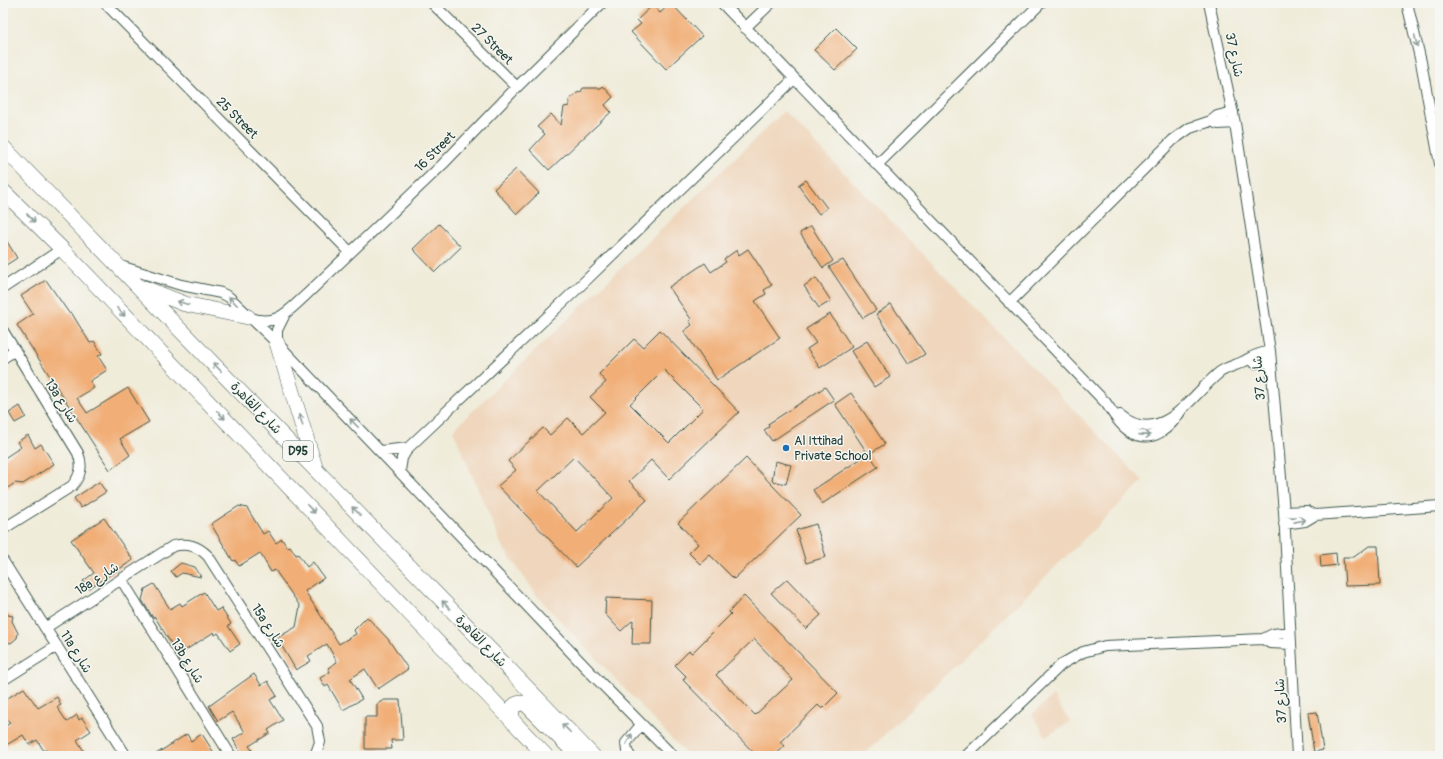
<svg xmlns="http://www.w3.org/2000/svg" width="1443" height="759" font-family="Pangolin,'Playpen Sans Arabic',sans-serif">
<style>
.built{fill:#efd6bc}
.building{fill:#f1ae76;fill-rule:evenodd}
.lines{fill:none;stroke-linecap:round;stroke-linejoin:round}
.street-casing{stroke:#3e574d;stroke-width:12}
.primary-casing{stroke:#3e574d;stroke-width:16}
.street{stroke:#fff;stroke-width:10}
.primary{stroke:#fff;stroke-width:15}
.oneway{stroke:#8f9e9a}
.poi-dot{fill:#1f6fb2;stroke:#f6f6f2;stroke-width:1.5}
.labels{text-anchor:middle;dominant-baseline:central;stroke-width:3;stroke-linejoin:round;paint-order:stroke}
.shield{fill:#f6f6f2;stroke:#60746d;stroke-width:1}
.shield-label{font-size:12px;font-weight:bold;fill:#1f3d34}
.street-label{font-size:13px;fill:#1f3d34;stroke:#f6f6f2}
.poi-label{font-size:13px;fill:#1f3d34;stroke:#f6f6f2;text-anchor:start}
</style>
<rect width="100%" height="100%" fill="#f6f6f2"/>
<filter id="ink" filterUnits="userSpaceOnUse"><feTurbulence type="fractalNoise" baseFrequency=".025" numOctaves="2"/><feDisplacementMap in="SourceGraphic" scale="8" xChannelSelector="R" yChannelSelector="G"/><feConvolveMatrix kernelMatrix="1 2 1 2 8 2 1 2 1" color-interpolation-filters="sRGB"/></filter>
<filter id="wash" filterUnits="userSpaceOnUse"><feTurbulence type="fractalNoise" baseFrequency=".012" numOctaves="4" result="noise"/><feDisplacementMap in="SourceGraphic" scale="16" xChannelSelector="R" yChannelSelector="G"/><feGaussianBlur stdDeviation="0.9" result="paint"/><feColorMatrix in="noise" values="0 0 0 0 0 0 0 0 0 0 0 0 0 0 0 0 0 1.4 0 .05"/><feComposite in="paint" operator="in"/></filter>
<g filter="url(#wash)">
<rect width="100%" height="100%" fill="#f0ecda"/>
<path class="built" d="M784,111L1143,481L863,756H688L538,597L502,546L453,430Z
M1053,696L1070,722L1046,737L1032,714Z"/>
<g id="blocks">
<path class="building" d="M671,3L702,36L666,69L631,32L641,24L637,20L653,5L660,13Z
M836,28L857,49L835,70L814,50Z
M603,86L613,97L605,105L611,112L549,170L530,150L545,134L537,127L551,114L561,125L564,107L569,106V100L577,93L581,92L583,88H601Z
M516,169L539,193L517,214L494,189Z
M806,180L827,208L819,214L798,185Z
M439,224L461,247L435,272L413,249Z
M811,226L833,261L823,268L800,233Z
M3,235L17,258L3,267Z
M748,249L772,285L764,290L766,294L755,301L780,338L717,380L684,331L692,325L689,321L691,319L669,287L705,263L711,272L726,262L724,259L737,250L739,255Z
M843,260L876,310L863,318L829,267Z
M816,278L831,301L819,308L804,286Z
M46,280L69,313L71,312L90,343L94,341L102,354L98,356L107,370L90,381L94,388L77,398L87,413L128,388L149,422L120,439L130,455L110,470L17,325L33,314L21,296Z
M891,304L925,354L909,364L876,314Z
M830,314L852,347L820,368L807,349L816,343L806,329Z
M660,330L739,412L669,479L651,460L629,481L647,500L576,567L498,486L516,470L508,461L543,428L550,435L568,418L583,433L605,412L590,397L606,382L599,374L634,339L643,347ZM664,370L703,409L669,443L630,404ZM574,457L613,498L577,532L538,491Z
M867,341L890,377L874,387L851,351Z
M825,387L834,400L772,441L764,430L769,427L768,424Z
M851,393L885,444L869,454L878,467L822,504L813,490L868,454L835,404Z
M20,406L26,417L15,423L9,413Z
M28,435L35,448L41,444L54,464L23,484L15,483L3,491V459L21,447L17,442Z
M746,458L801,515L734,579L710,555L700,564L689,553L698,544L678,523Z
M775,461L791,465L786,484L772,481Z
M99,482L106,492L81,508L74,498Z
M239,506L247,508L263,534L268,531L276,543L282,539L287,547L290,546L296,555L298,554L307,567L313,562L324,578L305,591L339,644L356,634L354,630L367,617L388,639L408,669L378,689L365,669L350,679L362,699L343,710L328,685L325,687L320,678L330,672L328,668L337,662L327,644L308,656L311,661L296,670L277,638L296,627L300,606L275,570L271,572L260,553L239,566L235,560L233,561L211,524Z
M104,518L133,560L88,589L83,581L94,573L71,540Z
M816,524L826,557L806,563L796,530Z
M1369,546H1378L1380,585L1345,586L1343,557H1354Z
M1336,553L1337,565L1321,567L1320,555Z
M181,563L195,567L201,577L182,573L176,577L171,571Z
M787,579L821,615L806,629L771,593Z
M154,584L170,609L180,603L182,606L204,592L216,611L221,608L231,624L228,626L240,644L230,651L218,633L215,635L214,632L178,655L155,617L153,618L142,600L145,589Z
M744,596L838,693L822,709L818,705L780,742L785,746L774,756H757L683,680L686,676L675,665L689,651L692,653L731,614L729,612ZM754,639L793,680L755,715L716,675Z
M606,598L652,600L651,644H632L633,620L621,631L605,614Z
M3,605L8,615L13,616L12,621L18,633L17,638L11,643L3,641Z
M254,674L261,685L268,681L270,685L277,696L270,700L283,720L268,730L270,733L249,746L256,756H242L233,739L245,732L232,712L218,721L209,706Z
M24,688L38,708L57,697L61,705L57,707L67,722L77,715L79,720L82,718L91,731L77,740L87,756H51L47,750L44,751L37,740L29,745L23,735L3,747V728L10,723L3,713V701Z
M384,700H400L403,740H391L392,749H365V717H377V704Z
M1317,712L1323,750L1314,752L1308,713Z
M187,734L191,741L202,734L216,756H153Z"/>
</g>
</g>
<g filter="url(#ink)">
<use href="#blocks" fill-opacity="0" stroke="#3e574d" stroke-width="1"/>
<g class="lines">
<defs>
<path id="street" d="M105,3L350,252
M432,3L517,87
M722,3L1106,403C1113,413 1120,426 1131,432C1153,445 1171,427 1182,409
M1209,3L1235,123L1270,351L1284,512L1297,756
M1407,3L1421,62L1440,164
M745,28L771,3
M1211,121L1218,124L1235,123
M877,165L1041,3
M120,266L181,285L221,293L229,297L277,343L589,671L673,756
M3,288L62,249
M1009,303L1173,140L1190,128L1211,121L1217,116L1233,112
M251,318C277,327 288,311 306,295L443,164L517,87L602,3
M3,331L78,453C83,466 81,475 72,486L3,529
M277,343V330L284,316
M3,358L15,350
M1248,359L1255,363L1271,362
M1120,415C1161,449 1191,395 1220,372C1229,366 1239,365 1248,359C1255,355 1261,353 1270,351
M381,451L408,448
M400,471L402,458L408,448L579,287L794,79
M1284,512L1307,511L1315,515L1440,506
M1284,524L1305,521L1315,515
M3,561L126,756
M121,579L231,756
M45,628L173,546C187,543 197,545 208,556L317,726L320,742L315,756
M1263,639L1270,643L1291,644
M3,680L57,646
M630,756L627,751L626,743L641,725
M966,756L1062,664L1083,652L1105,646L1263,639L1273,634L1290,632"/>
<path id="primary" d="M3,147L593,756
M3,191L62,249L546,756
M144,288L185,304L248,317
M277,343L315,467
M513,722L511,711C514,704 517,703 525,703L578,756"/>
</defs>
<use href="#street" class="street-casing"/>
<use href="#primary" class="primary-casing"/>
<use href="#street" class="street"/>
<use href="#primary" class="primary"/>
</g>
<defs><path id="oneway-shaft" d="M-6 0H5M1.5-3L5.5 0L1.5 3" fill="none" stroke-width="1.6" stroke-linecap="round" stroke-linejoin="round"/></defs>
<g class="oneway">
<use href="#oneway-shaft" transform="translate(1416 41) rotate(77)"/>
<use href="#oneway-shaft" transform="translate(31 218) rotate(45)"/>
<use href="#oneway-shaft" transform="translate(233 301) rotate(-135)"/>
<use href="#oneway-shaft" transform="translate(183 303) rotate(-163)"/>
<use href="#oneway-shaft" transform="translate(121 312) rotate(46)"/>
<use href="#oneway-shaft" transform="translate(217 367) rotate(-134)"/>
<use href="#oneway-shaft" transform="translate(221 415) rotate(46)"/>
<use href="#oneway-shaft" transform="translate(301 420) rotate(-107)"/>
<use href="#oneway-shaft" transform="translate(354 423) rotate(-134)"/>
<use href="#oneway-shaft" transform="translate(1145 435) rotate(4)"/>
<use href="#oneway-shaft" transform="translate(311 509) rotate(46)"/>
<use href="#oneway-shaft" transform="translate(356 511) rotate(-134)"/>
<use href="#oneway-shaft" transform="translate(1300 521) rotate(-11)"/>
<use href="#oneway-shaft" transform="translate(446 605) rotate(-134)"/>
<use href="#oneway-shaft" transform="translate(566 728) rotate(-134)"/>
<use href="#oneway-shaft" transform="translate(629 739) rotate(-61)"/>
</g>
</g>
<circle class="poi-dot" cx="786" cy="448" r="4"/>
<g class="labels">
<rect class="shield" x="283" y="441" width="30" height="20" rx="3"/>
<g class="shield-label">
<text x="298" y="451">D95</text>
</g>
<g class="street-label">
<text transform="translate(492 44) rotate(45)">27 Street</text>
<text transform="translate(1234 55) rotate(78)">شارع 37</text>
<text transform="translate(237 118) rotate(45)">25 Street</text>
<text transform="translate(435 152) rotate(-45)">16 Street</text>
<text transform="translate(1259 378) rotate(-95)">شارع 37</text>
<text transform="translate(61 401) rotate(58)">13a شارع</text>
<text transform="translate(256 408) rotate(46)">شارع القاهرة</text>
<text transform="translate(97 579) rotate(-33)">18a شارع</text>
<text transform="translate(268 626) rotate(57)">15a شارع</text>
<text transform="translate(481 641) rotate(46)">شارع القاهرة</text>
<text transform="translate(76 652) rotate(58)">11a شارع</text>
<text transform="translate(187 661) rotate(58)">13b شارع</text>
<text transform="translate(1281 701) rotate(-93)">شارع 37</text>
</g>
<g class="poi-label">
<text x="794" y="441">Al Ittihad<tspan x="794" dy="15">Private School</tspan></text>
</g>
</g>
<rect width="1443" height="759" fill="none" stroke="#f6f6f2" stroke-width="16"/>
</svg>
